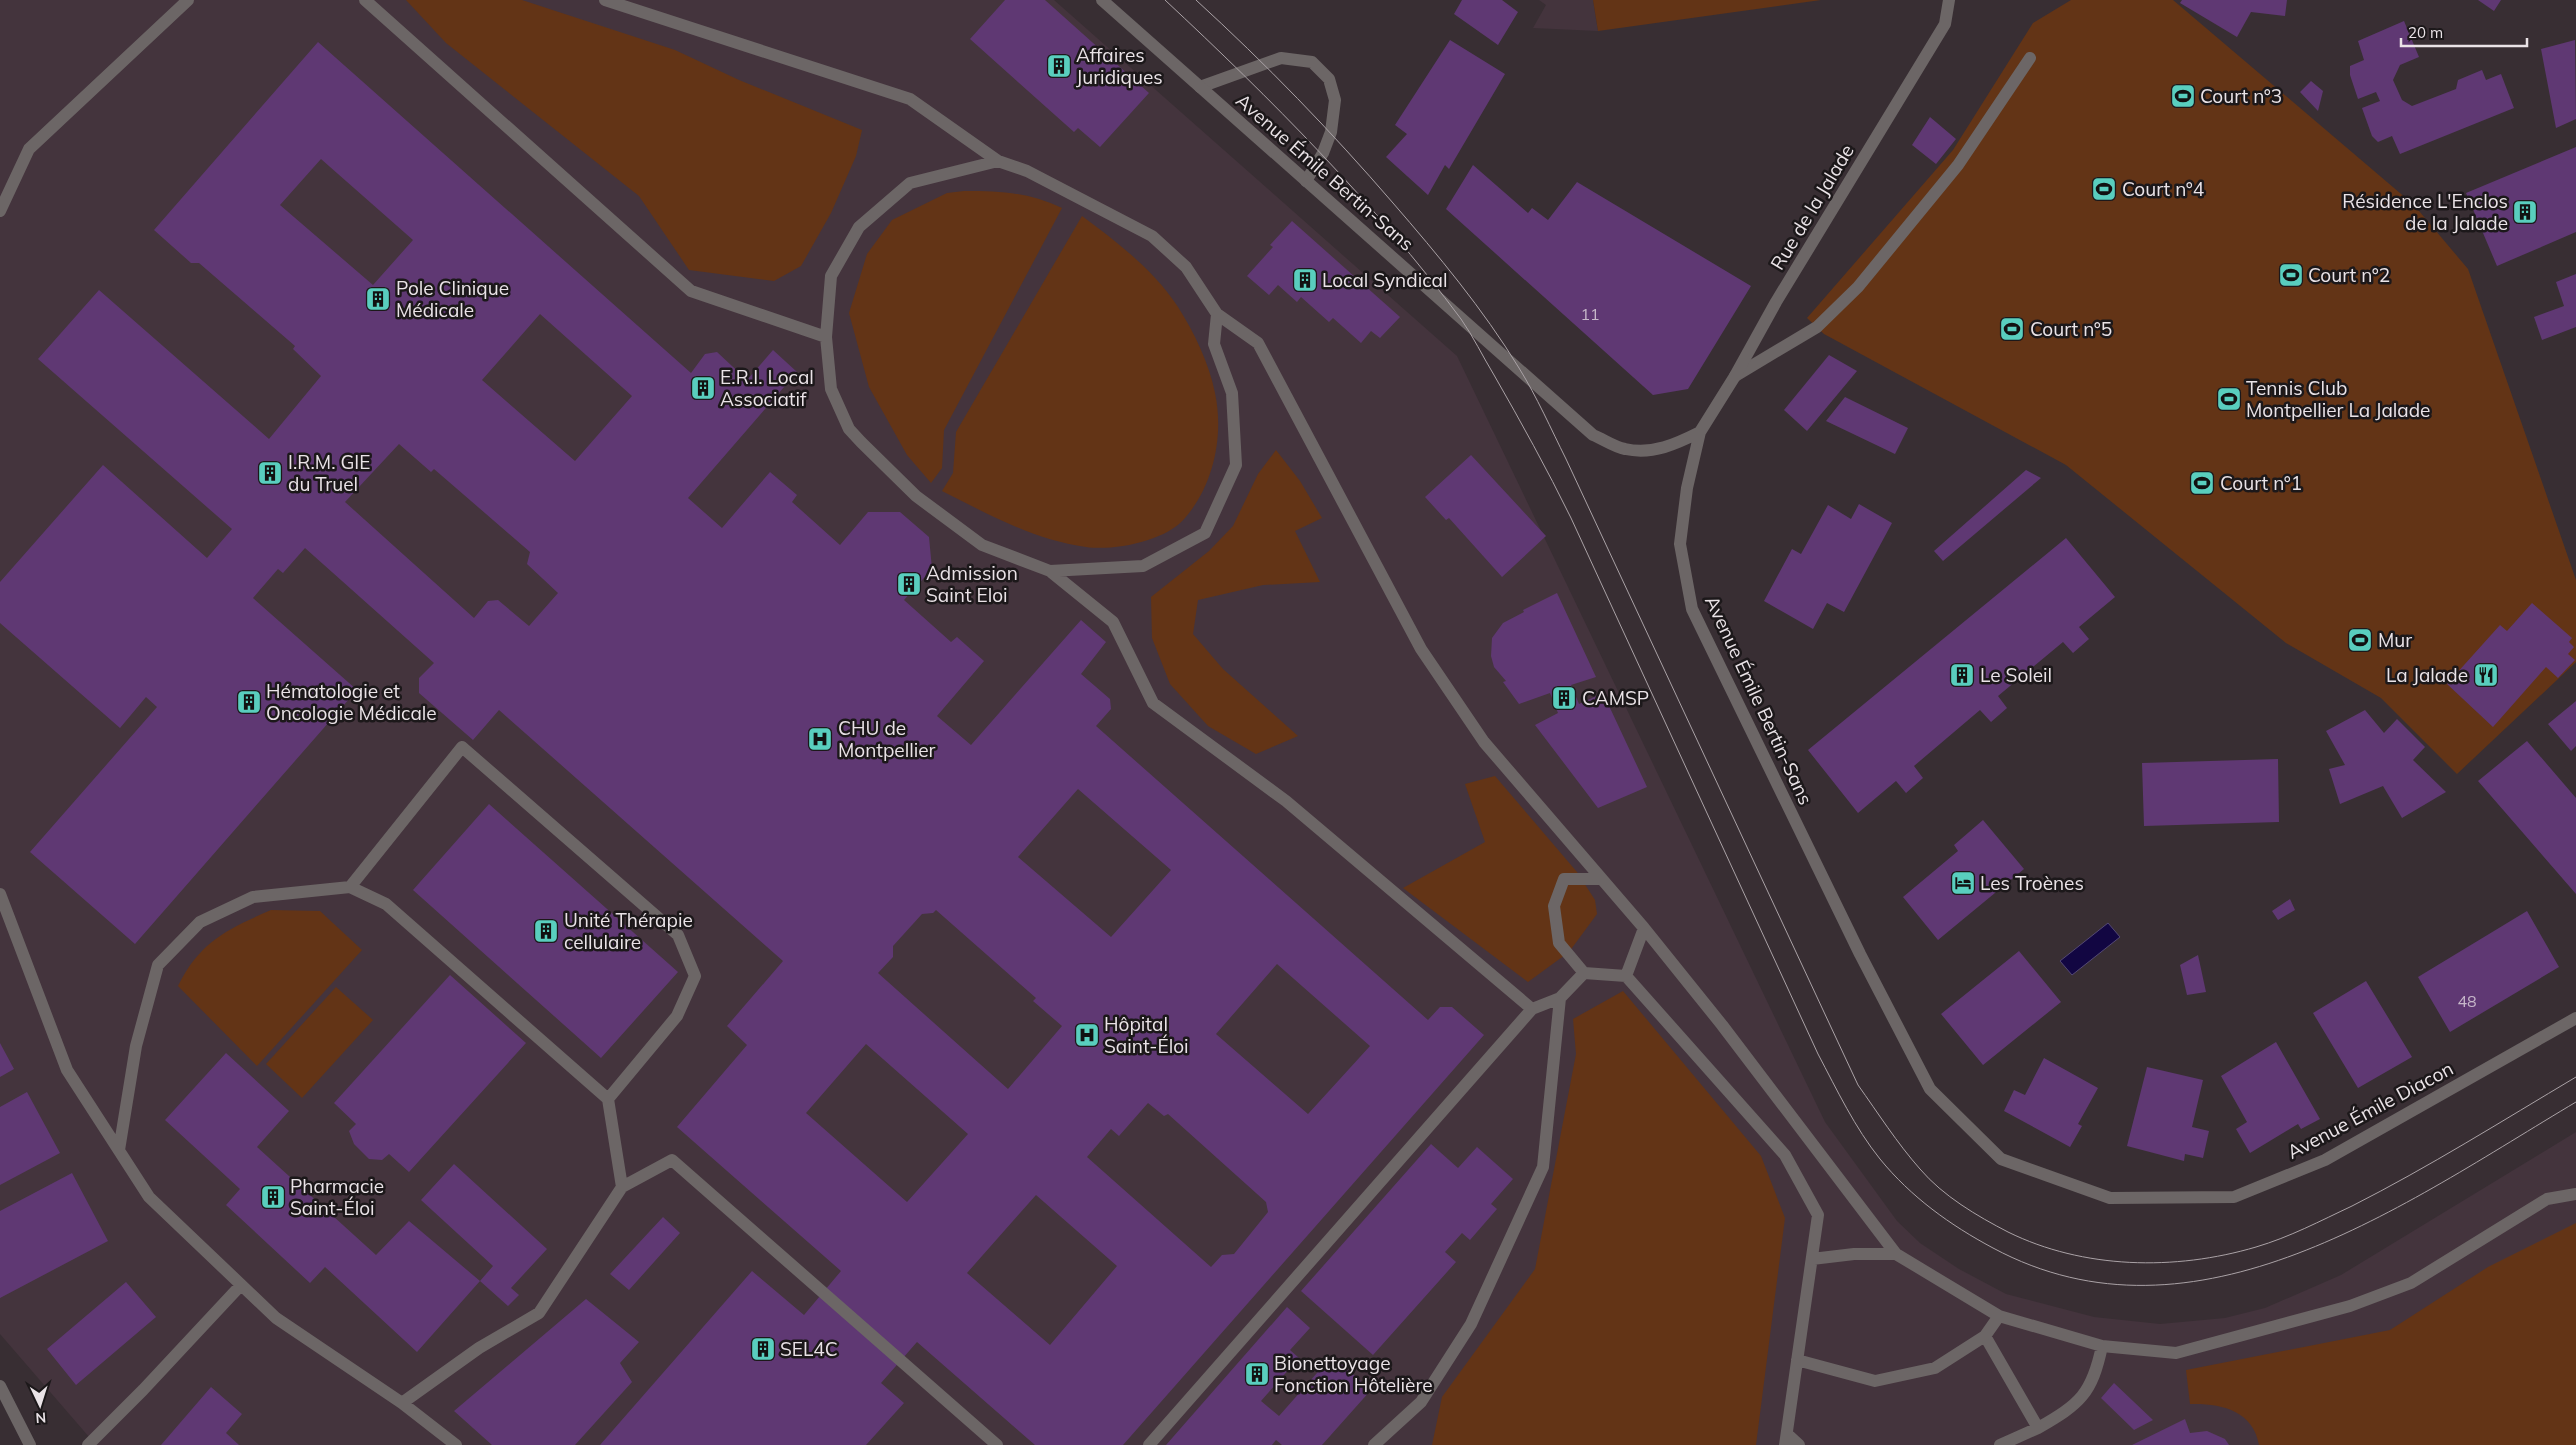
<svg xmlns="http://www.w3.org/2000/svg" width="2576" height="1445" font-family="Mulish,sans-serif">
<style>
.built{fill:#44343d}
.green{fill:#633416}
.water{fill:#120642;stroke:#534874}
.building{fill:#5f3873;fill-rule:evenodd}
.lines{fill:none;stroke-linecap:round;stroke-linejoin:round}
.service{stroke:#6c6666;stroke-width:12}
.minor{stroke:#6c6666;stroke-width:12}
.tram{stroke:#aaa2a6;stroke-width:1}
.labels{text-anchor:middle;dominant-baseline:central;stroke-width:5;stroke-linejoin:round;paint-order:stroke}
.number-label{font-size:16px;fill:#c7b8ca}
.poi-label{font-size:19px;fill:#eae3e7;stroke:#1c181a;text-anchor:start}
.street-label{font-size:19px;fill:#eae3e7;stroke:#1c181a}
</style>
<rect width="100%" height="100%" fill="#382e33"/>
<path class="built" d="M0,0H1054L1457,356L1825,1122L1897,1221L1920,1243L1959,1269L2006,1294L2094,1317L2160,1324L2225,1318L2265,1308L2341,1275L2576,1132V1445H96L0,1334Z
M1539,0H1593L1598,31L1533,28L1546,5Z"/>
<path class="green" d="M406,0H522L675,50L739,80L862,130L856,156L831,213L801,266L774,281L689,270L639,196L446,43Z
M1593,0H1821L1598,31Z
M2071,0H2173L2414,205L2468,269L2576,580V662L2457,774L2381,698L2286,643L2066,465L1824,334L1807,318L1953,150L2033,23Z
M964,191C1001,191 1027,192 1062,208L944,430L942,468L931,483L907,455L869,387L849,313L867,254L892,220L947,193Z
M1082,216C1118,243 1153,269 1178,307C1194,332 1209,363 1215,393C1224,435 1214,485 1185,518C1166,541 1115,551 1086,547C1034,540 988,514 942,491L953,473L956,432Z
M1276,450L1300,481L1322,518L1295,531L1320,582L1263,585L1198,600L1193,634L1223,669L1298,736L1256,754L1208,726L1170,684L1152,638L1151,597L1209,551L1233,526L1258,474Z
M1495,776L1577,872L1595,900L1597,914L1569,952L1528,982L1403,888L1485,842L1465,784Z
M271,910L320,911L362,950L257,1066L178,986C200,941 228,929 271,910Z
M336,987L373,1020L302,1098L266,1064Z
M1623,991L1761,1156L1785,1218L1756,1445H1432L1442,1397L1535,1269L1576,1054L1573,1019Z
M2576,1223V1445H2259C2253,1410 2220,1403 2190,1404L2186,1370L2390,1330L2488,1267Z"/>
<path class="water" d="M2108,923L2120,937L2072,975L2060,961Z"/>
<path class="building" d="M1005,0H1045L1149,93L1100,147L1078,128L1074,132L970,39Z
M1462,0H1502L1518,12L1498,45L1454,14Z
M2182,0H2287L2285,16L2251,12L2237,37L2180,3Z
M2478,0H2501L2494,11Z
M2404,21L2419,57L2400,65L2393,80L2402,100L2412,106L2456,89L2458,80L2482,70L2486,80L2501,74L2514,108L2400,154L2392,136L2378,142L2372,136L2362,108L2380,101L2376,92L2358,99L2350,75V66L2364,60L2358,41Z
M1450,40L1505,74L1449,169L1445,165L1428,195L1386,157L1407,134L1395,125Z
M2575,40L2576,119L2556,128L2541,49Z
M318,42L691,373L705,354L717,352L747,380L773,350L797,372L688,498L722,528L770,472L797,495L792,502L840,545L868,512H900L929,537L932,569L904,600L951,642L957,637L984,661L937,716L971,745L1081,620L1106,642L1081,674L1110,699L1111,709L1096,726L1428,1020L1440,1007H1452L1484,1035L1123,1445H1035L917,1342L881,1383L904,1403L866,1445H600L752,1271L804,1315L841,1271L677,1127L747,1045L727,1026L783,961L499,710L473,740L419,693V678L434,663L305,548L283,573L278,569L253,598L357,690L135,944L30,852L157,707L146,697L120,728L0,623V582L103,465L207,558L232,529L38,359L99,290L269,439L321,376L293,349L295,346L199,263H191L154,230ZM321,159L413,240L373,285L280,205ZM540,314L632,396L575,461L482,380ZM399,444L431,472L434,469L530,552L527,564L558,593L529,626L498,600L488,601L474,618L345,502ZM1078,789L1171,870L1111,937L1018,857ZM936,910L1036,998L1033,1001L1062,1026L1008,1089L878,973L893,957V946L922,914L933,913ZM1277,964L1370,1046L1308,1114L1216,1034ZM866,1044L968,1134L907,1202L806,1113ZM1148,1103L1164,1116L1168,1114L1266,1202L1268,1212L1234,1254L1222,1255L1211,1267L1087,1157L1111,1129L1119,1136ZM1036,1195L1117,1266L1050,1345L967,1273Z
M2311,81L2323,91L2318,111L2300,92Z
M1930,117L1956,139L1936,164L1912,145Z
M2576,147V232L2497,266L2466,193Z
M1473,165L1528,213L1532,208L1548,220L1577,182L1751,286L1688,389L1653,395L1446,209Z
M1292,221L1400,317L1380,338L1371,331L1361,343L1333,318L1329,322L1301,297L1297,302L1278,285L1269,295L1247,276L1273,247L1270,245Z
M2576,274V327L2542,340L2534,317L2564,306L2556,282Z
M1829,355L1857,371L1807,431L1784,410Z
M1845,397L1908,428L1895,454L1826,421Z
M1471,455L1546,536L1502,577L1449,518L1446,520L1425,497Z
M2026,470L2041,478L1943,561L1934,551Z
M1859,504L1892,523L1844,612L1827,603L1813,629L1764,601L1792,549L1801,554L1828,505L1851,519Z
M2066,538L2115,597L2079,627L2089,639L2073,653L2063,642L1998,696L2007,708L1991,722L1980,710L1914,766L1923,778L1906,793L1896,781L1858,813L1808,750Z
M1557,593L1596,677L1571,685L1579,704L1603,693L1647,787L1598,808L1535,725L1558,713L1550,693L1519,704L1503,682L1506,681L1494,667L1491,656L1492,638L1503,623L1524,612L1523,610Z
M2532,603L2572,638L2569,642L2574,647L2568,654L2575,660L2558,678L2546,667L2493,727L2447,684L2500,625L2507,631Z
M2576,701V746L2571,751L2548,724Z
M2365,710L2384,733L2397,719L2425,747L2413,760L2446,792L2402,818L2383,786L2340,804L2329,769L2345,765L2326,731Z
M2527,741L2576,798V894L2478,781Z
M2278,759L2279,822L2144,826L2142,763Z
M489,804L678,972L601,1058L413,890Z
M1983,820L2024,869L1938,940L1903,897L1958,851L1954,845Z
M2290,899L2295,910L2278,920L2272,911Z
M2527,911L2559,967L2450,1032L2418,977Z
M2019,951L2061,1002L1983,1065L1941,1014Z
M2198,955L2206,992L2187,995L2180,965Z
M450,975L526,1043L409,1172L389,1154L382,1160L369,1159L354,1144L349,1131L356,1124L334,1103Z
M2366,981L2412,1057L2358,1088L2313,1013Z
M2276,1042L2320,1119L2301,1129L2298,1124L2250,1153L2236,1129L2247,1122L2221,1076Z
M0,1043L14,1069L0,1077Z
M226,1053L289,1111L257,1147L376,1255L409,1221L480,1281L417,1352L325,1267L310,1283L226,1205L240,1189L165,1120Z
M2044,1058L2098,1088L2078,1124L2082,1126L2070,1147L2004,1111L2014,1090L2025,1095Z
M2147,1067L2203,1080L2192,1127L2209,1131L2203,1158L2185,1154L2184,1161L2127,1146Z
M27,1092L60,1153L0,1185V1107Z
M1431,1144L1458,1168L1477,1147L1513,1179L1491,1204L1497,1209L1470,1240L1462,1233L1445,1252L1456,1262L1373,1355L1301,1291Z
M454,1164L547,1249L511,1288L519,1295L508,1306L480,1281L493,1266L421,1200Z
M72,1173L108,1241L0,1298V1211Z
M663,1217L680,1233L629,1290L610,1274Z
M126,1282L156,1317L76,1385L47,1349Z
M586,1299L639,1342L620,1363L632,1382L575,1445H492L454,1411Z
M1287,1307L1310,1328L1290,1350L1299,1358L1261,1401L1279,1416L1332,1356L1371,1390L1322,1445H1282L1276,1440L1272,1445H1166Z
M2114,1383L2153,1420L2134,1430L2101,1398Z
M211,1387L242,1414L226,1433L239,1445H161Z
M2185,1419L2190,1433L2207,1431L2225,1439L2229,1445H2132Z"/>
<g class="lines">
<path class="service" d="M365,0L691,291L826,337
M605,0L910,99L998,161
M1200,87L1281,58L1312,62L1329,79L1335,100L1331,132L1323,153L1306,181
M0,211L29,149L188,0
M1217,314L1214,344L1232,393L1236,465L1205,533L1143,566L1050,571L982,545L916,496L861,442L849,429L831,389L826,337L831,276L859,227L910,183L998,161L1027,171L1152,236L1186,267L1217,314L1258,343L1421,649L1484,742L1644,928L1626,976L1584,973L1560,998L1543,1167L1471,1324L1421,1402L1374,1445
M1735,376L1817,327L1858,287L1958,165L2030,58
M1050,571L1113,622L1153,703L1286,801L1532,1009
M350,887L386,904L608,1099
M0,894L67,1070L149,1197L276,1318L402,1403L456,1445
M1644,928L1722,1025L1896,1254L1999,1316L2102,1346L2176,1353L2350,1306L2411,1283L2547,1199L2576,1194
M1584,973L1559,943L1554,906L1564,879H1602
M1626,976L1785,1155L1818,1215L1785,1445
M119,1150L136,1046L158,965L200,922L253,897L350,887L462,747L678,935L695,976L677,1016L608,1099L622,1187L539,1313L479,1348L402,1403
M622,1187L672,1160L997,1445
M1812,1259L1854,1254H1896
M1985,1336L2038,1428L2000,1445
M1797,1360L1875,1381L1935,1368L1985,1336L1999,1316
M2038,1428C2080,1404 2092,1394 2102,1346
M1787,1434L1799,1445
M88,1445L143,1390L241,1285
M1149,1445L1532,1009L1560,998"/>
<path class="minor" d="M1102,0L1593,435C1603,439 1614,447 1625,449C1653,455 1676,444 1700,432
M1949,0L1945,24L1776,302L1735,376L1700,432L1687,488L1680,544L1692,609L1860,954L1930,1089L2001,1159L2110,1198L2234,1197L2325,1160L2576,1018
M0,1386L30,1445"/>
<path class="tram" d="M1165,0C1271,99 1374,202 1461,319C1473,336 1483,357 1494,375C1521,422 1547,469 1571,518L1818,1054C1837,1090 1855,1128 1880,1159C1911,1197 1950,1225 1993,1248C2196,1357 2406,1203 2576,1102
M1196,0C1266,64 1331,131 1393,203C1438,255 1483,309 1519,368C1537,397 1551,429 1566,459L1858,1085C1878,1113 1897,1143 1920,1169C1943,1196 1977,1216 2008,1232C2083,1269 2175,1271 2256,1247C2290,1237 2320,1221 2352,1206C2429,1167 2502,1121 2576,1077"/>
</g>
<defs>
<symbol id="building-square" viewBox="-11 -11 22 22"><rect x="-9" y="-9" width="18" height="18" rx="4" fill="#59cebe" stroke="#1c181a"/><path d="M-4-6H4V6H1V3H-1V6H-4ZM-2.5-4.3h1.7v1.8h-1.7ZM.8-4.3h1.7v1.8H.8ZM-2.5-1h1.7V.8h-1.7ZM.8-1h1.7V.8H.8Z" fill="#111"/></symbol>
<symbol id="stadium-square" viewBox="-11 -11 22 22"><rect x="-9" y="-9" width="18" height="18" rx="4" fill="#59cebe" stroke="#1c181a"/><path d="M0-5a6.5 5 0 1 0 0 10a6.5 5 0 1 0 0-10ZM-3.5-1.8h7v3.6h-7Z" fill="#111"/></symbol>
<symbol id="restaurant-square" viewBox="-11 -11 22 22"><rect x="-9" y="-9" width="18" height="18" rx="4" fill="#59cebe" stroke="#1c181a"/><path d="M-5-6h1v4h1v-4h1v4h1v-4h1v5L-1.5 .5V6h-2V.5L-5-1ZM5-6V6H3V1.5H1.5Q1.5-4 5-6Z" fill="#111"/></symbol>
<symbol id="hospital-square" viewBox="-11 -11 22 22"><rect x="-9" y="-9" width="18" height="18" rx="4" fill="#59cebe" stroke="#1c181a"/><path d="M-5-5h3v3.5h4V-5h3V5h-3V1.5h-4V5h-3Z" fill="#111"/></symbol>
<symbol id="hotel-square" viewBox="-11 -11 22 22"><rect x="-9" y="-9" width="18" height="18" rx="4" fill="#59cebe" stroke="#1c181a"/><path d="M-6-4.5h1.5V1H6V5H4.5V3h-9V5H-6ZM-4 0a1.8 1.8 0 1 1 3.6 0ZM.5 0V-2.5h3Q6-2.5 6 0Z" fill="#111"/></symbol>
</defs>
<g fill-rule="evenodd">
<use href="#building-square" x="1045" y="52" width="28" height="28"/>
<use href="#stadium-square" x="2169" y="82" width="28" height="28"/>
<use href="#stadium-square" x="2090" y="175" width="28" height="28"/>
<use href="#building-square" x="2511" y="198" width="28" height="28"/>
<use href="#stadium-square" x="2277" y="261" width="28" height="28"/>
<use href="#building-square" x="1291" y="266" width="28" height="28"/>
<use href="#building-square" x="364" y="285" width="28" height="28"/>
<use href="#stadium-square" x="1998" y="315" width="28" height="28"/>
<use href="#building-square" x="689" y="374" width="28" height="28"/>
<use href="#stadium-square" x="2215" y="385" width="28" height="28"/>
<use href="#building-square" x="256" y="459" width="28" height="28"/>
<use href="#stadium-square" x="2188" y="469" width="28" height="28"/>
<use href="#building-square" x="895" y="570" width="28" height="28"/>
<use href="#stadium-square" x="2346" y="626" width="28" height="28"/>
<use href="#building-square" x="1948" y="661" width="28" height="28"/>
<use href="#restaurant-square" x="2472" y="661" width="28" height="28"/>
<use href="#building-square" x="1550" y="684" width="28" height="28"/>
<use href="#building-square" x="235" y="688" width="28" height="28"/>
<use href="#hospital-square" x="806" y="725" width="28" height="28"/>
<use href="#hotel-square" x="1949" y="869" width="28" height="28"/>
<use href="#building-square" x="532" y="917" width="28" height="28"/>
<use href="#hospital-square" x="1073" y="1021" width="28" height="28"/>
<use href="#building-square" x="259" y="1183" width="28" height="28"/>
<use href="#building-square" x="749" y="1335" width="28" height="28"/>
<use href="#building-square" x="1243" y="1360" width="28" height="28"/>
</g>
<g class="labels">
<g class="number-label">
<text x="1590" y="314">11</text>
<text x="2467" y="1001">48</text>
</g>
<g class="poi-label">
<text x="1076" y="55">Affaires<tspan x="1076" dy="22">Juridiques</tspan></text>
<text x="2200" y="96">Court n°3</text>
<text x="2122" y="189">Court n°4</text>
<text x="2508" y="201" text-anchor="end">Résidence L'Enclos<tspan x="2508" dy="22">de la Jalade</tspan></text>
<text x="2308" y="275">Court n°2</text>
<text x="1322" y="280">Local Syndical</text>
<text x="396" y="288">Pole Clinique<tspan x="396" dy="22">Médicale</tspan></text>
<text x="2030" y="329">Court n°5</text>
<text x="720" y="377">E.R.I. Local<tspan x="720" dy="22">Associatif</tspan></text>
<text x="2246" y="388">Tennis Club<tspan x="2246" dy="22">Montpellier La Jalade</tspan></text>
<text x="288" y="462">I.R.M. GIE<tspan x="288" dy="22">du Truel</tspan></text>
<text x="2220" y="483">Court n°1</text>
<text x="926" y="573">Admission<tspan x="926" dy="22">Saint Eloi</tspan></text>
<text x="2378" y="640">Mur</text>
<text x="1980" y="675">Le Soleil</text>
<text x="2468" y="675" text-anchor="end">La Jalade</text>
<text x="266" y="691">Hématologie et<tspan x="266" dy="22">Oncologie Médicale</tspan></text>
<text x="1582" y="698">CAMSP</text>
<text x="838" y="728">CHU de<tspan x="838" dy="22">Montpellier</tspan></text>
<text x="1980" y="883">Les Troènes</text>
<text x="564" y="920">Unité Thérapie<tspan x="564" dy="22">cellulaire</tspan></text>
<text x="1104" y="1024">Hôpital<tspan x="1104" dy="22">Saint-Éloi</tspan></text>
<text x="290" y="1186">Pharmacie<tspan x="290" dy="22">Saint-Éloi</tspan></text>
<text x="780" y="1349">SEL4C</text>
<text x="1274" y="1363">Bionettoyage<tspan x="1274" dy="22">Fonction Hôtelière</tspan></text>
</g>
<g class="street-label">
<text transform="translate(1325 172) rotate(41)">Avenue Émile Bertin-Sans</text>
<text transform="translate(1812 207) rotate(-59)">Rue de la Jalade</text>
<text transform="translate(1759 700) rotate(65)">Avenue Émile Bertin-Sans</text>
<text transform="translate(2370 1110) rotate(-28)">Avenue Émile Diacon</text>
</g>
</g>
<g transform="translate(40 1405) rotate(176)" stroke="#1c181a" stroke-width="4" paint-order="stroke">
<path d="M0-4L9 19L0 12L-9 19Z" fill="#eae3e7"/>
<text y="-8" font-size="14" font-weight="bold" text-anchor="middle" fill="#eae3e7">N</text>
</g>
<path d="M2401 38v8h126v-8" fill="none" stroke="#eae3e7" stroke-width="2.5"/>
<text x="2408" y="38" font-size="15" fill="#eae3e7" stroke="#1c181a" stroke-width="4" paint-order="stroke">20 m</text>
</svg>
